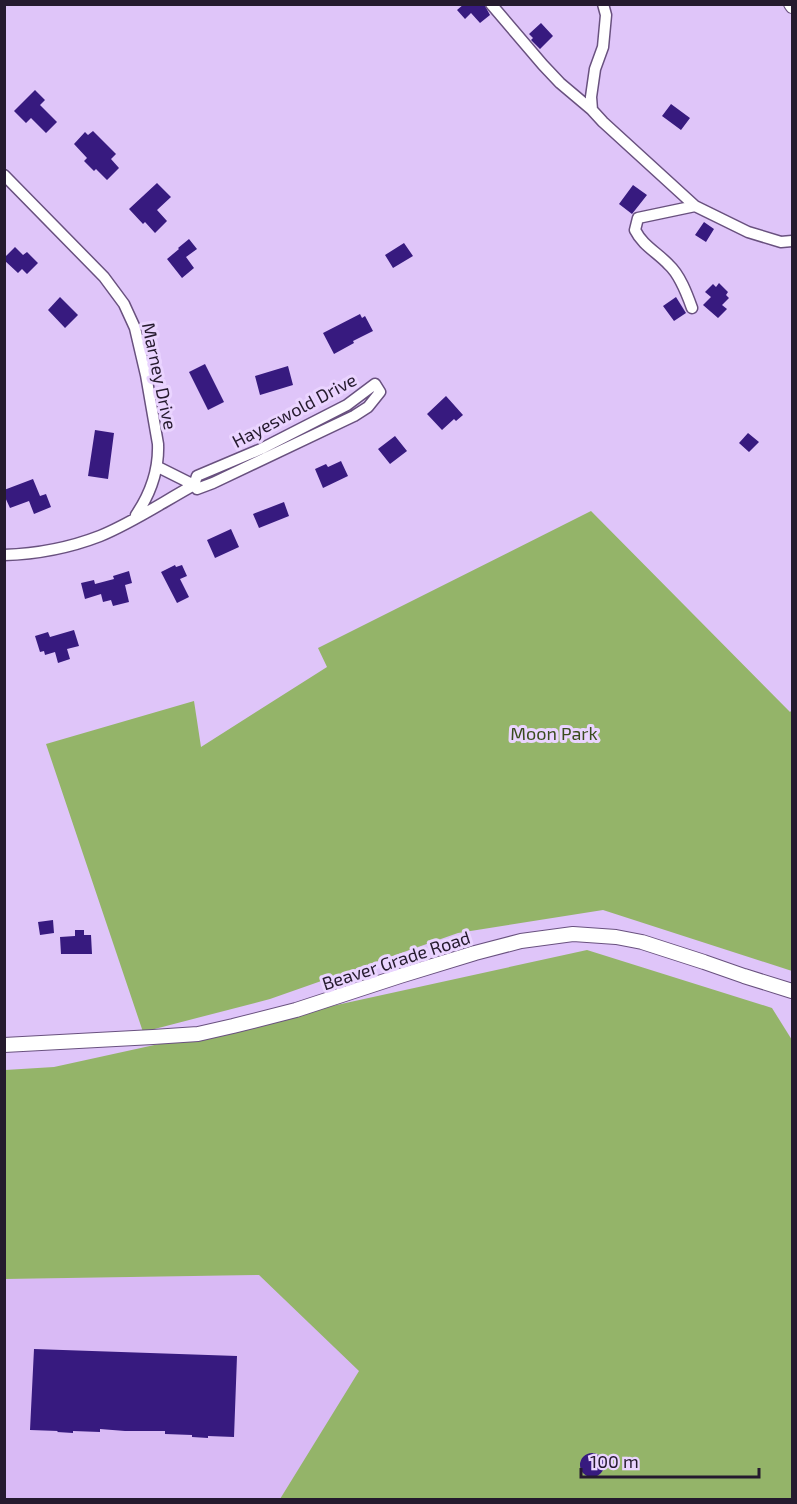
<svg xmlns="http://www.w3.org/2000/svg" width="797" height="1504" font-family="'Exo 2',sans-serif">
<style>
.built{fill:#d9baf5}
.green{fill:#94b469}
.building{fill:#371a7f}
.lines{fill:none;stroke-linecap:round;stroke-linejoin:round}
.minor-casing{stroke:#69517f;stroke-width:13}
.tertiary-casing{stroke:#69517f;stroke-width:14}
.secondary-casing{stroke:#69517f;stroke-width:16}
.minor{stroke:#fff;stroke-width:10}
.tertiary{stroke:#fff;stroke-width:12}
.secondary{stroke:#fff;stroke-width:14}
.labels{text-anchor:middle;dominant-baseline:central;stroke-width:6;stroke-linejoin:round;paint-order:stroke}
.street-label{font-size:18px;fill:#251a2e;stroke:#ead4ff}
.park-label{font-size:18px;fill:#394b1d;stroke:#ead4ff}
</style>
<rect width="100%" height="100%" fill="#dfc5f9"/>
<path class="built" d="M259,1275L360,1371L280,1499H5L4,1279Z"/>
<path class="green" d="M591,511L790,712L792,710V971L603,910L458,933L270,999L143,1032L46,744L194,701L201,747L327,667L318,648Z
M587,950L772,1008L792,1040V1499H280L359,1371L259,1275L5,1279V1070L54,1067Z"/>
<path class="building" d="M464,4H484L490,15L480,23L471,13L465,19L457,10Z
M541,23L553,36L540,49L531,40L533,38L529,34Z
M35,90L45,100L40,105L57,122L46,133L31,118L26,123L14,111Z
M671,104L690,118L681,130L662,116Z
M93,131L116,154L111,159L119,168L107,180L96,169L94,171L84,161L87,158L74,144L85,132L88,135Z
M157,183L171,197L157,210L167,221L155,233L145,222L143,224L129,209Z
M633,185L647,195L632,214L619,204Z
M704,222L714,229L706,242L695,235Z
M189,239L197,249L186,257L194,268L182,278L167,259L179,249L178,248Z
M404,243L413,256L393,268L385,255Z
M15,247L23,255L27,252L38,263L27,274L22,269L18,273L4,260V258Z
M719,283L728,292L726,295L729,298L722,305L727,309L718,318L703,305L711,297L705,292L713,284L716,287Z
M60,297L78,315L65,328L48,310Z
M676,297L686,313L674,321L663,306Z
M360,314L362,318L365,316L373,331L353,341L354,343L334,354L323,333Z
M205,364L224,402L208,410L189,372Z
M288,366L293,385L260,395L255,376Z
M446,396L463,415L456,421L454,419L442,430L427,414Z
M95,430L114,433L108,479L88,476Z
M748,433L759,442L749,452L739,443Z
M395,436L407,451L390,464L378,449Z
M341,461L348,476L323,488L315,469L326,464L328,467Z
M33,479L40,496L46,494L51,507L34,514L29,501L10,508L4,495V490Z
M284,502L289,516L259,528L253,514Z
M231,529L239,547L215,558L207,540Z
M175,565L176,567L182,565L187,576L180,579L189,597L177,603L161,572Z
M129,571L132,583L125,585L129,602L113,606L111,600L103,602L101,594L85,599L81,583L94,580L95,584L114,579L113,576Z
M74,630L79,646L67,649L70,659L58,663L55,652L45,655L44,651L40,652L35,636L48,632L50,637Z
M53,920L54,933L40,935L38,922Z
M75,930H84V935H91L92,954H61L60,937L75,936Z
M34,1349L237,1356L234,1437L208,1436V1438L192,1437V1435L165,1434V1431H125L100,1429V1432L73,1431V1433L57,1432L58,1431L30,1430Z
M580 1465a12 12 0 1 1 24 0a12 12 0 1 1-24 0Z"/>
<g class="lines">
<defs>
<path id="minor" d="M491,4L543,65L560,83L592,110
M603,4L606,15L603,47L595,69L591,97L592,110L603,122L695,206L748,232L781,242L792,241
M4,175L104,277L124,304L135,328L146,375L158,444C159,471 151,493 136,515
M692,308C687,294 680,275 669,265C657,252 643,246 635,230L638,218L695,206
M4,555C37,554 69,548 100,536C132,523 163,502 194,485L197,476L261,449L347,405L375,384L380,392L368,407L354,416L213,483L197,489L194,485L158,467"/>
<path id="tertiary" d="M790,4L792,7"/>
<path id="secondary" d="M4,1045L153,1037L198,1034L233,1026L296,1010L400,976L475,953L521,941L573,934L616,937L642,942L704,962L744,976L792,991"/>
</defs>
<use href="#minor" class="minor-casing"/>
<use href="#tertiary" class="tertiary-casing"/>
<use href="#secondary" class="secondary-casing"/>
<use href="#minor" class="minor"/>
<use href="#tertiary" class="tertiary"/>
<use href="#secondary" class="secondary"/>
</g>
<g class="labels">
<g class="street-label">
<text transform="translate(160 376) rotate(78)">Marney Drive</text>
<text transform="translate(294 410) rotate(-28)">Hayeswold Drive</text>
<text transform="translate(396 960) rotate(-18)">Beaver Grade Road</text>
</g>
<g class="park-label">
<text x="554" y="733">Moon Park</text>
</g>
</g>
<rect width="797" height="1504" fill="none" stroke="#251a2e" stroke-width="12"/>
<path d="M581 1468v9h178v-9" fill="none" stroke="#251a2e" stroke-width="3"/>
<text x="590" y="1468" font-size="18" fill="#251a2e" stroke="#ead4ff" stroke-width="4.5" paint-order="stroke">100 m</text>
</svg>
